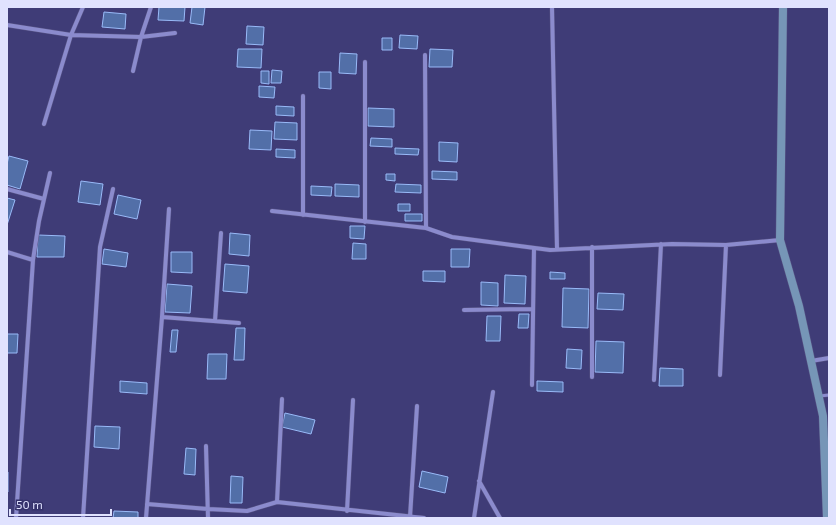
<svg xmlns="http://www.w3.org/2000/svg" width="836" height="525" font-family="'Exo 2',sans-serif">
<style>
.building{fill:#526fa8;stroke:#99baf8}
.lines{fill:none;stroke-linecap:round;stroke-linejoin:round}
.lane-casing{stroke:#575384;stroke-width:4}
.street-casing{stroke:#575384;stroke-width:5}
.secondary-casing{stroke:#575384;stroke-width:9}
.lane{stroke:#8b8bcd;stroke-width:3}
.street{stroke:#8b8bcd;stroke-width:4}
.secondary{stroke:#7696b7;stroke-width:8}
</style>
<rect width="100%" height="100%" fill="#3f3c77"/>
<path class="building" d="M159,7H185L184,21L158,20Z
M192,7H205L203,25L190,23Z
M104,12L126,14L125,29L102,27Z
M247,26L264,27L263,45L246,44Z
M400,35L418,36L417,49L399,48Z
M382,38H392V50H382Z
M238,49H262L261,68L237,67Z
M430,49L453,50L452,67H429Z
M340,53L357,54L356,74L339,73Z
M272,70L282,71L281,83H271Z
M261,71H269V84L261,83Z
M319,72H331V89L319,88Z
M259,86L275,87L274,98L259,97Z
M276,106L294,107V116L276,115Z
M368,108L394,109V127L368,126Z
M275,122L297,123V140L274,139Z
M250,130L272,131L271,150L249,149Z
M371,138L392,139V147L370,146Z
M439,142L458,143L457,162L439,161Z
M395,148L419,149L418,155L395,154Z
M276,149L295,150V158L276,157Z
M9,156L28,161L20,189L7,185V164Z
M432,171L457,172V180L432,179Z
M386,174H395V181L386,180Z
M81,181L103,184L100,205L78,202Z
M335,184L359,185V197L335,196Z
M396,184L421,185V193L395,192Z
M311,186L332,187L331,196L311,195Z
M118,195L141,200L137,219L114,214Z
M7,198L15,200L7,225Z
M398,204H410V211H398Z
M405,214H422V221H405Z
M350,226H365L364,239L350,238Z
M230,233L250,235L249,256L229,254Z
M38,235L65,236L64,257H37Z
M353,243L366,244V259H352Z
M104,249L128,253L126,267L102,264Z
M451,249H470L469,267H451Z
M171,252H192V273L171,272Z
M225,264L249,266L247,293L223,291Z
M423,271H445V282L423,281Z
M550,272L565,273V279H550Z
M505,275L526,276L525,304L504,303Z
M481,282L498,283V306L481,305Z
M167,284L192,286L190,313L165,312Z
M563,288L589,289L588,328L562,327Z
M598,293L624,294L623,310L597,309Z
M519,314H529L528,328H518Z
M487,316H501L500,341H486Z
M236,328H245L244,360H234Z
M172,330H178L176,352H170Z
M7,334H18L17,353H7Z
M596,341L624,342L623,373L595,372Z
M567,349L582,350L581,369L566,368Z
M208,354H227L226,379H207Z
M660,368L683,369V386H659Z
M120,381L147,383V394L120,392Z
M537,381L563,382V392L537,391Z
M285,413L315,420L311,434L282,427Z
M95,426L120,427L119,449L94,447Z
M186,448L196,449L195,475L184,474Z
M422,471L448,477L445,493L419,487Z
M7,472H8V492H7Z
M231,476L243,477L242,503H230Z
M114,511L138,512V518H113Z"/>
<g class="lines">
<defs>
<path id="lane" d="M820,396L829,395"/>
<path id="street" d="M552,7L557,249
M7,25L71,35L141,37L175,33
M425,55L426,228
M365,62V222
M133,71L141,37L151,7
M303,96V215
M44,124L71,35L83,7
M7,189L44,199
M272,211L426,228L452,237L550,250L672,244L726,245L780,240
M7,252L33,260
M464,310L533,309
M162,317L239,323
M215,321L221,233
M811,361L829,358
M720,375L726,245
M592,377V247
M654,380L661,244
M532,385L534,248
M206,446L208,518
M479,481L500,518
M277,502L282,399
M147,504L208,509L247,511L277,502L424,518
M347,511L353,400
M410,517L417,406
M16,518L33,260L39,221L50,173
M83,518L100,247L113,189
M146,518L162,317L169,209
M474,518L493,392"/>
<path id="secondary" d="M783,7L780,240L799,306L823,416L827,518"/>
</defs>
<use href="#lane" class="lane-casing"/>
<use href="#street" class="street-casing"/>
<use href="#secondary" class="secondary-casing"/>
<use href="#lane" class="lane"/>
<use href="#street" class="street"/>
<use href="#secondary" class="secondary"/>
</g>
<rect width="836" height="525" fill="none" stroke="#e0e2fe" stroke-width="16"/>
<path d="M10 509v6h101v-6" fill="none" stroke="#e0e2fe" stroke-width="2"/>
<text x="16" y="509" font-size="12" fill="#e0e2fe" stroke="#35326b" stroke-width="3" paint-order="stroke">50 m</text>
</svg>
